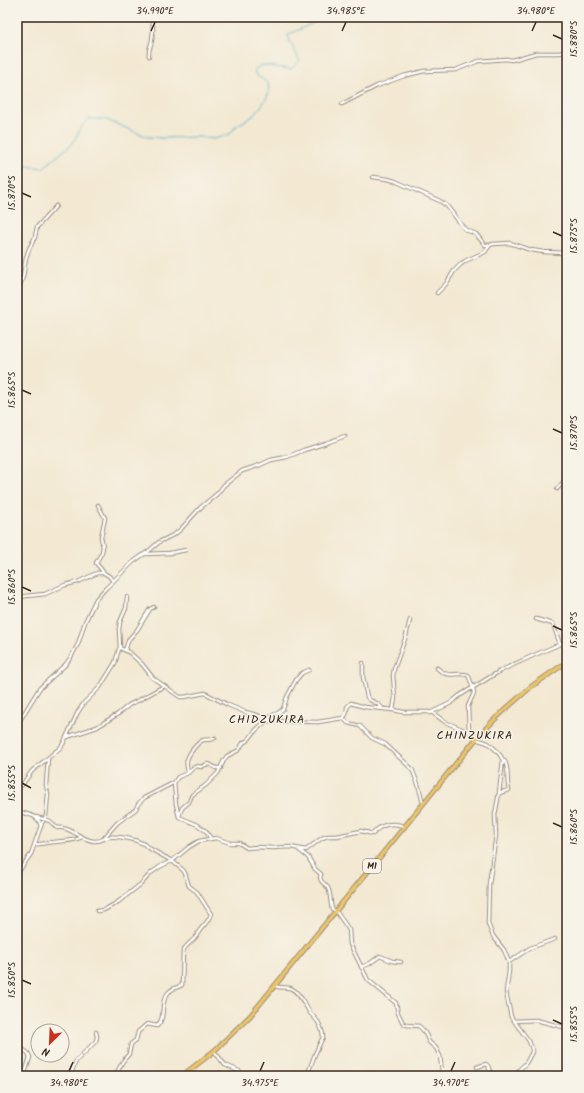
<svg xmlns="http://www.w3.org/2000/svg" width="584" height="1093" font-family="Kalam,sans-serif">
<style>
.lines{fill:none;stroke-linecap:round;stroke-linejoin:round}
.stream{stroke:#46a8c5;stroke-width:1}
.minor-casing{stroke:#978a78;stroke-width:4.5}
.highway-casing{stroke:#978a78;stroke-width:5.5}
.minor{stroke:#fff;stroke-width:2.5}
.highway{stroke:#ecc569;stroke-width:3.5}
.ticks{fill:none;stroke:#3b2a1e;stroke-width:1.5}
.labels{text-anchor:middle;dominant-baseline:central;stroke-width:3;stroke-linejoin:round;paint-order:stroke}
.shield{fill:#f7f3e8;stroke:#73665b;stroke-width:1}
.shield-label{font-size:9px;font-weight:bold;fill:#3b2a1e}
.quarter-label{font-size:12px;letter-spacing:1px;fill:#3b2a1e;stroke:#f7f3e8}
.neatline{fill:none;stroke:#3b2a1e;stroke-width:1.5}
.ticks-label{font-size:10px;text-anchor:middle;fill:#3b2a1e}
</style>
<rect width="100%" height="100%" fill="#f7f3e8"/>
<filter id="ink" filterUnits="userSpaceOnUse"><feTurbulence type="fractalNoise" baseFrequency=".025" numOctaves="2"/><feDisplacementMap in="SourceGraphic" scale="8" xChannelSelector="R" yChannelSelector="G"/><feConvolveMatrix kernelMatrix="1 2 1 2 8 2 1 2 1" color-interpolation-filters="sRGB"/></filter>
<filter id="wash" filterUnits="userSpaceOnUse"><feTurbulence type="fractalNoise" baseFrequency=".012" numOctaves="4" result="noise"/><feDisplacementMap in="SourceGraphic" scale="16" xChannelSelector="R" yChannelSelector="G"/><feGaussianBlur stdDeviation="0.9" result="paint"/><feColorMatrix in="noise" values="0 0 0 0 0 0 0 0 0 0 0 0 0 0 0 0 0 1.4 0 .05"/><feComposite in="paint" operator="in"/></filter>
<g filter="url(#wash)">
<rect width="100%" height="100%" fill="#f3e9d3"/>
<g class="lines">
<path class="stream" d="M17,162L27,166L43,168L72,144L82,126L88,119H104L148,137L162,138L201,137L214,139L230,134L236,126L253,116L265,101L269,92L268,83L256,75L254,70L261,65L291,69L300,61L290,42L288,35L315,22L321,17"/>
</g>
</g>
<g filter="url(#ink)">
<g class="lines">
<defs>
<path id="minor" d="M149,56C148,50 151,46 152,40C153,34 153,23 152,17
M342,104L377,86L404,76L424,71L456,70L468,65L479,61L506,59L512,60L536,53H559L567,52
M373,177L388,179L395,181L440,201L447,206L463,227L466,230L476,234L485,245H490
M17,293L23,277L26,258L29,249L35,237L37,227L56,206
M437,293L446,284L454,271L460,265L465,261L485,252L490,245L493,244L510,243L531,250L544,252L567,253
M557,489L567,478
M98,505L105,518L101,537L103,547L102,552L96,563L104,573
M145,554L170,553L186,550
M17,597L45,594L65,585L78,582L97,573H104L109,576L113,581
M536,619L553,624L560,644
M120,648L130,653L142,664L153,678L180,697H184L205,693L228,705L245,712L257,715L269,721L318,722L343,718C347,715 347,711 347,707L351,703L365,707L393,710L403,712H428L433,713L445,722L469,732L476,739L488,743L495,749L500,755L503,760L499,793L495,815L496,835L489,884L488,924L493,936L504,950L509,962V971L506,992L511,1017L529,1041L532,1049V1052L526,1063L518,1071L511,1076
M125,650L129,639L137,630L150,609L154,607
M363,663V677L367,697L370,700L378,704L382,708
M437,668C450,680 454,671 468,675L469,677L473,688L474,693L468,706L469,732
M393,710L395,698L393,676L394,669L406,636L410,620
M430,713L451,703L459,696L500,671L530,657L567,641
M343,718L348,723L360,726L372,738L385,744L412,769L418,784L423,803
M17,725L39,689L66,664L71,657L78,644L85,622L96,599L106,588L133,562L150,550L159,542L175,534L181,529L200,508L218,493L224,485L242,471L260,465L271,460L287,457L304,450L326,443L345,436
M67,737L97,727L118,714L129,705L139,700L164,686
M188,772C187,768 186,763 187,760C189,753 197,743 203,740C207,739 211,741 215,738
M17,789L22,785L32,771L60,748L63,744L78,712L84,703L100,687L115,663L119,649L120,648L119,629L120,622L126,608L127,597
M499,793L509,790C506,781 510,768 504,760H503
M17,811C27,815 39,814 41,827
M179,816L182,808L189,802L192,795L206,785L218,773L224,760L227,756L239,750L243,743L248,740L256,730L273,715L278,713L283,709L287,697L296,680L302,673L309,670
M36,817L50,821L57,828C71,826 80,840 94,841C100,842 104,838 109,837C119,836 142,840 147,847L172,861L183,870L185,873L189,886L197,892L211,914C209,921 204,925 200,930C198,933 197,936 194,939C190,943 186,945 183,951L182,985C177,988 172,988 168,993C159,1002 167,1017 157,1026L147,1024L138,1032L136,1040L131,1044L129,1054L123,1061L115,1076
M103,839L117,823L136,809L138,804L144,798L173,783
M211,839L206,831L198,825L179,817L176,804L174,783L178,777L188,773L193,768L197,766L201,767L205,765L209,764L216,768H221
M35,844C42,845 47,842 54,842C64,840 73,842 82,837
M298,849L308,857L315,869L321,874C318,883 325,882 328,888C331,893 330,903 332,909L336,911L349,930L350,944L368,980L396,1003L398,1013L403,1023L407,1025L419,1026L423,1030L426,1035L429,1042L436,1048L440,1056L442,1071L445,1076
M17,874L31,854L42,823L46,816L48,794L46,785L48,758
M97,911L104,910L118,902L141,884L151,873L161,866L172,861L189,847L199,841L216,838L230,843H239L247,848L257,847L273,848L290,847L306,850L322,838L328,836H337L361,831L373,834C380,824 394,821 405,827
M509,962L530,948L555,939
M361,967L369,964L380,956L392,961L401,962
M274,986C281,988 286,987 290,988C299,991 305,1005 310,1013C313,1016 316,1019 318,1022C321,1027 323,1032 323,1037L315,1054L307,1076
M514,1021L536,1020L567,1028
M17,1045L28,1053L30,1057L27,1067L24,1076
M214,1051L225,1065L239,1071L242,1076
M477,1067L486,1064L488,1066L492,1076
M70,1076L76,1061L96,1041L97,1037L96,1032"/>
<path id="highway" d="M182,1076L214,1051L250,1016L476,739L494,720L508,707L532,686L567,662"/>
</defs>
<use href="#minor" class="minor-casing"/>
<use href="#highway" class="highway-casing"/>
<use href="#minor" class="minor"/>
<use href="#highway" class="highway"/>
</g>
</g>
<path class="ticks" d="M151,31L155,22M342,31L346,22M532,31L536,22M553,35L562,39M22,193L31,197M553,232L562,236M22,390L31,394M553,429L562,433M22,587L31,591M553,626L562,630M22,783L31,788M553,823L562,827M22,980L31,984M553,1020L562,1024M69,1071L73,1062M260,1071L264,1062M451,1071L455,1062"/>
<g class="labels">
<rect class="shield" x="363" y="859" width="18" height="14" rx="3"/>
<g class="shield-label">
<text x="372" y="866">M1</text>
</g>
<g class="quarter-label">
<text x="267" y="719">CHIDZUKIRA</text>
<text x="475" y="735">CHINZUKIRA</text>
</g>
</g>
<rect width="584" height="1093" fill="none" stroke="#f7f3e8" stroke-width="44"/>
<g transform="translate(50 1043) rotate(204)"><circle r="19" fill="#f7f3e8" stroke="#aca397"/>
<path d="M0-3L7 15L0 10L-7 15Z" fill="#c8321e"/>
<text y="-6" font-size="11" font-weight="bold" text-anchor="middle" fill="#3b2a1e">N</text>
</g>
<rect x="22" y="22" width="540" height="1049" class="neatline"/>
<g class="ticks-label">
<text x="155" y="14">34.990°E</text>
<text x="346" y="14">34.985°E</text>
<text x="536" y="14">34.980°E</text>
<text transform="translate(573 39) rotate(-90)" y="4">15.880°S</text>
<text transform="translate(11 193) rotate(-90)" y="4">15.870°S</text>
<text transform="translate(573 236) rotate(-90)" y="4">15.875°S</text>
<text transform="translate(11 390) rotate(-90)" y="4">15.865°S</text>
<text transform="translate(573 433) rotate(-90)" y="4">15.870°S</text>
<text transform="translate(11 587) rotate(-90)" y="4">15.860°S</text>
<text transform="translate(573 630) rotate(-90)" y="4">15.865°S</text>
<text transform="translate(11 783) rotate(-90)" y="4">15.855°S</text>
<text transform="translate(573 827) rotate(-90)" y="4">15.860°S</text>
<text transform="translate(11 980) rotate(-90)" y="4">15.850°S</text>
<text transform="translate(573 1024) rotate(-90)" y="4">15.855°S</text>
<text x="69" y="1086">34.980°E</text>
<text x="260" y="1086">34.975°E</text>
<text x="451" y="1086">34.970°E</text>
</g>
</svg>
